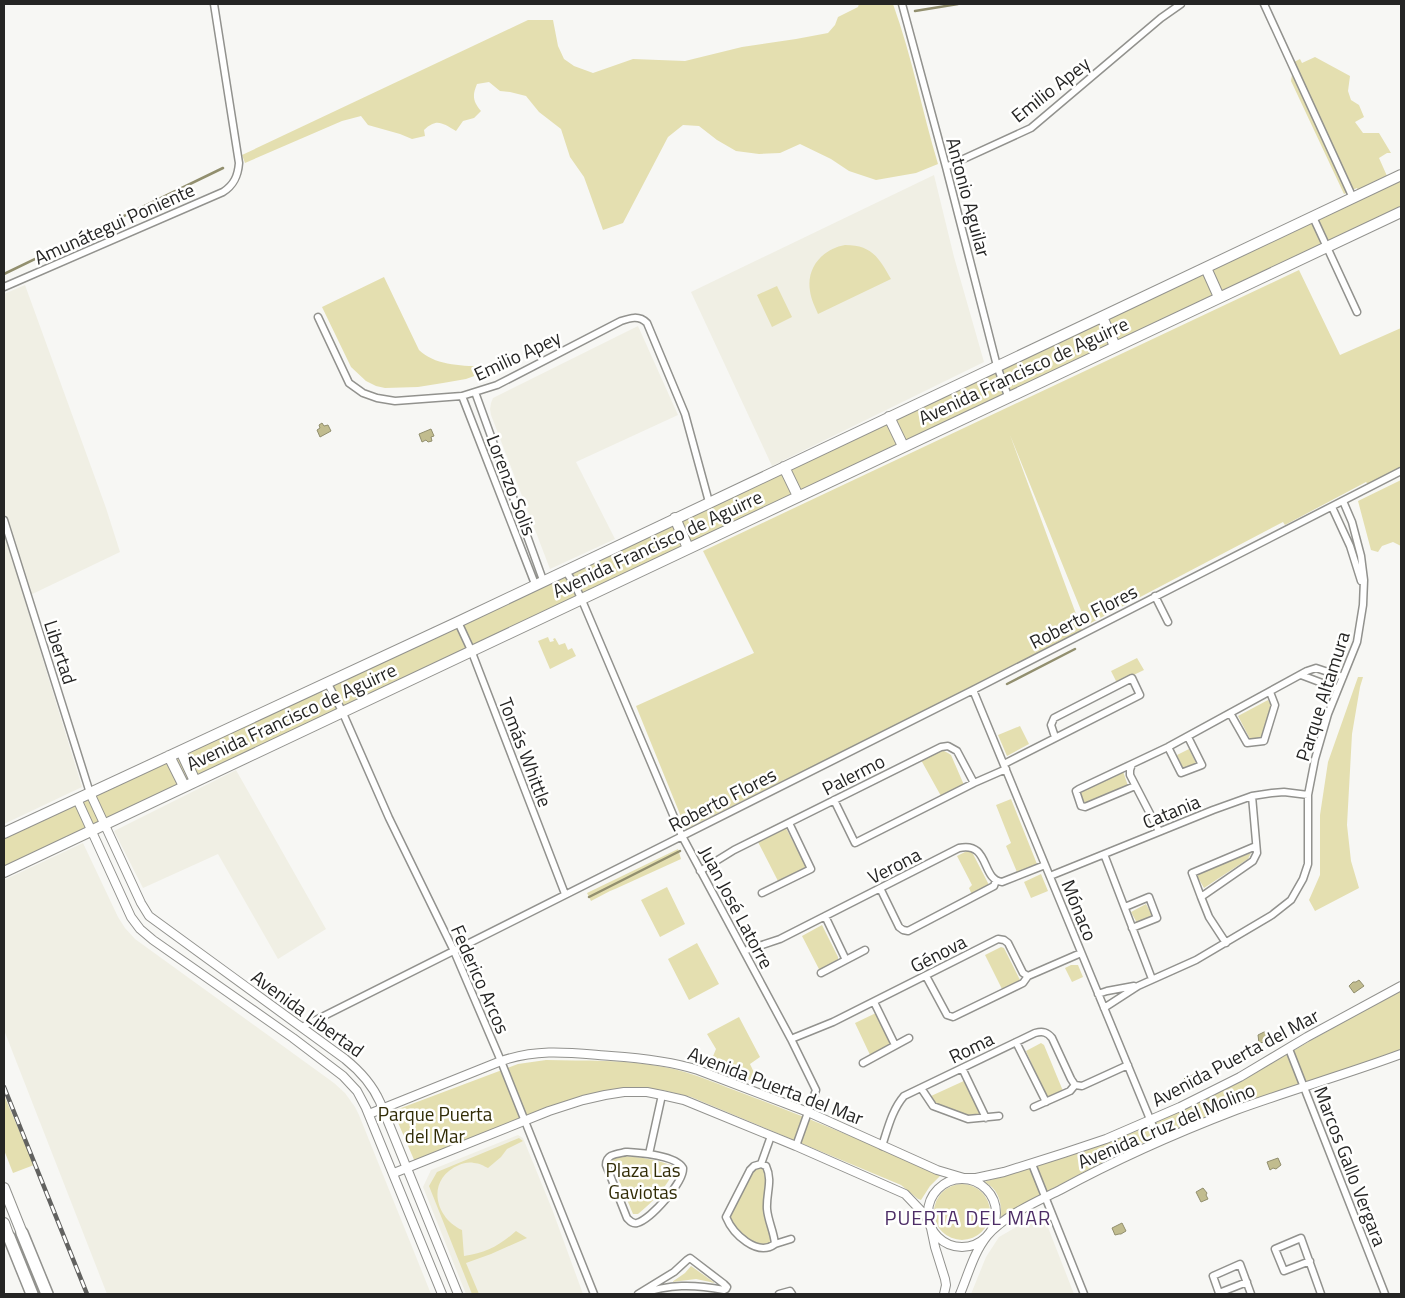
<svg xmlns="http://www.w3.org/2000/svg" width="1405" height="1298" font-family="'Titillium Web',sans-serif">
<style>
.built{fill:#f0efe4}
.green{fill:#e4dfb0}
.water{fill:#c1bc8e;stroke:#928f6e}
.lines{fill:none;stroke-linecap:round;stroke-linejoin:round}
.stream{stroke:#928f6e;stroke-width:2.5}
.minor-casing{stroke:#92928e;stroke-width:9}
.tertiary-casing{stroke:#92928e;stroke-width:10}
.primary-casing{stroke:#92928e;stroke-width:12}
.trunk-casing{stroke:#92928e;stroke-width:12}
.motorway-casing{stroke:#92928e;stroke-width:14}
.minor{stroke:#fff;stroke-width:6}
.tertiary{stroke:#fff;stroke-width:8}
.primary{stroke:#fff;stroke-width:10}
.trunk{stroke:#fff;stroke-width:10}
.motorway{stroke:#fff;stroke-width:11}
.rail-casing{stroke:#626260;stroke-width:4.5}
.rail{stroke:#fffffe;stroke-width:2.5;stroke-dasharray:8;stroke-linecap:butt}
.labels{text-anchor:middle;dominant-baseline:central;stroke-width:5;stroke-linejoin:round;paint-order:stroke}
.street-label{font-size:19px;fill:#252524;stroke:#fffffe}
.park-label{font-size:19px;fill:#312c06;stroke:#fffffe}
.neighbourhood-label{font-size:20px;letter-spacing:1px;fill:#4d2d66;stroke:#fffffe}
</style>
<rect width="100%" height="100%" fill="#f7f7f4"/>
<path class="built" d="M934,175L954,257L984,362L772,466L691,292Z
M25,285L106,508L120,552L24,598L82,787L4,824V294Z
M638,326L678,415L576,462L615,539L550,569L491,415L490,409L491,403L493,398Z
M236,770L326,929L278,959L218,854L143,888L114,831Z
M83,843L118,917L125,928L135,939L334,1083L345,1093L355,1107L359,1115L431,1294H107L4,1030V880Z
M518,1135L523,1138L552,1209L583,1294H466L423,1187L431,1170Z
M1042,1212L1074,1294H971L986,1257L999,1237Z"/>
<path class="green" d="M859,4H893C912,56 922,111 938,164L916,173L876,180L849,171L831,159L800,144L780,153L759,154L736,151L717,140L699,126L683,125L668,137L623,223L603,230L584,177L570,157L561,129L539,112L526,96L510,92L500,91L489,82L477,84C472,96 473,101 481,111L474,118L463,121L456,131C442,123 437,118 424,130L425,136L412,139L400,134L368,125L361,116L342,121L245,163L242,155L528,20H553L558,46L564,59L574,66L593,73L633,59L685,61L742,47L796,39L828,33L835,25L838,17L858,7Z
M1315,57L1350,76L1348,91L1351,100L1359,105L1364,117L1355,122L1363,133H1379L1391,153H1387L1379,158L1387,176L1358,191L1357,188L1344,194L1291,81L1294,62L1300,59L1302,63Z
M1401,179V209L4,867V838Z
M845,245C872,245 879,258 891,279L818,314C815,307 811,299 810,291C806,267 823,249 845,245Z
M1299,270L1340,355L1401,328V467L1368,484L1366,482L1285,525L1283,522L1087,625L1010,435L1083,633L686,829L636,706L754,653L703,551Z
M384,277L419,350C438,369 477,366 502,366L466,379L443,383L418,387L385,388L376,386L366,381L351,367L322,307Z
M777,286L792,317L772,327L757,295Z
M1401,480V546L1393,542L1382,546L1378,552L1371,550L1358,501Z
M548,637L550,642L554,641L553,639L555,638L559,645L565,643L568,650L572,648L576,656L550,669L538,641Z
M1137,658L1144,670L1117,683L1111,671Z
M1358,677H1363L1360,687L1352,734L1347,825L1351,861L1359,888L1315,911L1309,900L1320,875V815L1328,762Z
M1268,700L1271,705L1261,738L1250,739L1238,716Z
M1020,726L1029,744L1007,756L998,735Z
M1189,749L1196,763L1183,768L1177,755Z
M942,750L948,753L951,755L964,785L941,796L921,760Z
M1123,771L1128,786L1089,802H1083L1080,795L1083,790Z
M1011,799L1037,864L1017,872L1006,846L1011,843L996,805Z
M786,828L806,867L778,881L758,842Z
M678,849L681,859L615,889L610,891L591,901L587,893Z
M969,850L973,854L989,885L972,895L969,888L972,885L957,856Z
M1251,853L1248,859L1204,888L1197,876L1202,872Z
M1041,874L1048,891L1031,898L1024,882Z
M667,887L685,924L660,937L641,900Z
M1146,904L1152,915L1137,923L1131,912Z
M822,925L838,957V964L821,973L802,936Z
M697,943L719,984L689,1000L668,959Z
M1001,947L1004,948L1021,982L1003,991L985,955Z
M1071,965H1078L1083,977L1072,982L1065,968Z
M1401,990V1052C1326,1077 1249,1100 1175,1129C1115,1153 1058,1186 1001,1217C1002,1202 998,1188 984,1182L1065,1157L1145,1128L1242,1081L1310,1041Z
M876,1013L893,1045L871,1057L855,1023Z
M739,1017L760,1057L750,1064L759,1083L709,1066L716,1049L707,1034Z
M1041,1043L1044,1045L1063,1091L1047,1098L1026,1051Z
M546,1060C585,1061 625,1059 664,1067C693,1072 722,1086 750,1096C814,1120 876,1147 939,1173L940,1176L930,1186L921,1200L918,1199L901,1185L691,1097L662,1090L629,1087L589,1094L544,1109L415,1162L393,1111L518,1064Z
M966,1080L984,1117H968L934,1104L931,1096Z
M4,1095L34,1165L13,1173L4,1150Z
M519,1138L523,1141L507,1149L501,1157L488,1168C484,1166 479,1163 474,1163C469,1162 463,1163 459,1165C426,1179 434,1217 462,1230L464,1256C486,1253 499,1246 516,1231L527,1238L491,1254L466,1263L479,1294H472L429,1186L437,1172Z
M624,1156C642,1157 657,1160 674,1166L675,1168C667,1187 654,1201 638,1214H633L611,1161L613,1158Z
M761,1166L764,1167L768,1183L773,1243L769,1246L755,1244L734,1229L728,1217L731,1210L741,1195L752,1171L755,1168Z
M934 1212a28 28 0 1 1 56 0a28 28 0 1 1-56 0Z
M691,1266L715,1283L696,1279L672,1282L685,1273Z"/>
<path class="water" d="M322,423L324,426L328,425L331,431L320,437L317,430L320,428L319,425Z
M431,429L434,436L431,437L432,441L428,442L426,440L422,442L419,434Z
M1359,980L1364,986L1354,993L1349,986L1353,982H1356Z
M1264,1032L1270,1033L1271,1041L1259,1043L1258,1035Z
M1194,1074L1198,1082L1187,1087L1184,1079L1188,1075L1191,1076Z
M1278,1158L1281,1165L1276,1169L1273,1168L1270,1170L1267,1162Z
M1203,1188L1207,1193L1206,1195L1208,1199L1201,1202L1196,1192Z
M1122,1223L1126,1231L1121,1234H1119L1115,1235L1112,1228Z"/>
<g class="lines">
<path class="stream" d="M915,11L958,4
M4,274L223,168
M1007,684L1075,649
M589,897L680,851"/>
<defs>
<path id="minor" d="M902,4L946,167L997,366L1008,396
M1264,4L1353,198
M946,167L1031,128L1161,18L1181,4
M1313,217L1357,312
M4,287L223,192C234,185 238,176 239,163L214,4
M318,317L349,383L363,393L377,398L395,401L462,396L497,385L621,321C630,318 639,315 647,323L685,414L709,502
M475,392L543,580
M462,396L535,584
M1332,507L1350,546L1361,581
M4,520L90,793
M565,570L575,585L584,605L682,836L791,1039L816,1090L796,1146
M1155,596L1168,622
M458,622L471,650L565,894
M1301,675L1338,689
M327,682L342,711L389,818L454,951L501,1061L594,1294
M973,690L1159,1141
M1230,713L1247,743L1264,741L1275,705L1270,692
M1168,747L1181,773L1202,765L1188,737
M1004,764L1140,695L1132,678L1054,718L1051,725L1055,737
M1132,764L1079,789L1076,791L1081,806L1085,807L1135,786
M834,800L855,843L974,783
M1159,831L1130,775V770L1132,764L1168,747L1307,671L1316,668L1343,677
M1104,854L1152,979
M700,871L734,850L941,747L948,746L957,751L974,783L1006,769
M1050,876L1213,810L1252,796L1272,793L1284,792L1308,795
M880,888L899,927L903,930L908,931L994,886L996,880
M762,893L811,869L789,823
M1201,897L1192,873L1256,846
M1125,907L1149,897L1157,918L1132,928
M825,916L846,960
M1226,943L1209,917L1201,897L1253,861L1257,853L1252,796
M744,951L780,939L959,848C990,841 981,880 1002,882L1045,865
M821,973L865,950
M926,976L947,1015L953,1017L1023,983L1028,976
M1098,994L1107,991L1134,986
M874,1002L895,1045
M1104,1008L1138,986L1196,960L1272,915L1291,900L1303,879L1308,864V795L1315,759L1328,714L1357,642L1363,605L1364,580L1361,556L1352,522L1343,501
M302,1027L973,690L1401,471
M791,1039L833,1022L998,939L1004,940L1008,943L1023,973L1028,976L1081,953
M1016,1042L1046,1102
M1289,1049L1385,1294
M863,1063L909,1038
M962,1068L986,1118
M921,1088L933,1106L968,1119L999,1116
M1034,1107L1070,1091L1075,1085
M882,1146C888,1128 892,1110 904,1096L1035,1033C1043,1031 1047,1032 1052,1038L1071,1079L1075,1085L1082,1086L1128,1065
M626,1152C640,1153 675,1155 683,1168C684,1182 651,1219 637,1223C632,1224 630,1221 627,1218L606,1165C606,1154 617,1154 626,1152Z
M649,1154L662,1095
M761,1164L766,1166C773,1181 766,1193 767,1209C768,1221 774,1232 775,1244C757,1257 733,1234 726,1217L750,1170L754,1166Z
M761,1164L771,1136
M1032,1164L1084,1294
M775,1244L791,1239
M1310,1261L1284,1271L1275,1249L1301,1238L1321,1294
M1247,1282L1219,1293L1213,1276L1240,1264L1251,1294
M638,1294L674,1272L687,1260L690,1258L724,1284L727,1287L726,1289L724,1290C693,1284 670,1284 640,1294
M779,1294L790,1291L792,1294"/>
<path id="tertiary" d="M90,793L141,903L149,916L345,1059C360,1071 372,1084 380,1102L458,1294
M77,799L131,917L140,929L153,940L293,1038L343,1076L357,1091L366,1108L442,1294
M369,1114L501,1061C540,1048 571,1053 611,1056C641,1058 670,1061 698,1070L808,1112L937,1170L964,1178H976L1004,1172L1064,1153L1106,1139L1180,1107L1240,1077L1307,1037L1401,986
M394,1173L549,1111L583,1100L605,1095L624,1092H647L662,1095L684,1100L796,1146L905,1194L926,1216L931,1228L935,1247L945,1279L946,1285L944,1294
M928 1213a34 34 0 1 1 68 0a34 34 0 1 1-68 0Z
M960,1294C968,1275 974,1252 987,1236C1005,1215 1036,1202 1060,1190C1117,1159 1176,1133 1236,1110C1291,1090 1347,1074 1401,1054"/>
<path id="primary" d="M1206,268L1219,297
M1102,317L1115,346
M889,417L903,446
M784,467L798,496
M675,518L688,548
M181,751L195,781
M169,756L184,786
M4,833L458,622L1401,175
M4,872L1401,212"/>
<path id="trunk" d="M4,1188L22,1233
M4,1223L9,1237"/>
<path id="motorway" d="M22,1233L47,1294
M9,1237L32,1294"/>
</defs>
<use href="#minor" class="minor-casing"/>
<use href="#tertiary" class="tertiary-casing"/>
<use href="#primary" class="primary-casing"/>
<use href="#trunk" class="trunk-casing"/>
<use href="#motorway" class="motorway-casing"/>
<use href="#minor" class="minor"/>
<use href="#tertiary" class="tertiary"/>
<use href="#primary" class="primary"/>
<use href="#trunk" class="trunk"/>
<use href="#motorway" class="motorway"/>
<defs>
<path id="rail" d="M4,1087L87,1294"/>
</defs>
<use href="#rail" class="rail-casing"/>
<use href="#rail" class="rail"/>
</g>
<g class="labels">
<g class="street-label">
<text transform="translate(1050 89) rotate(-38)">Emilio Apey</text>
<text transform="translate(969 197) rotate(75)">Antonio Aguilar</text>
<text transform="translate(114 223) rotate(-24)">Amunátegui Poniente</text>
<text transform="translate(517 355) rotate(-25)">Emilio Apey</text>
<text transform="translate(1023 370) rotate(-25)">Avenida Francisco de Aguirre</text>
<text transform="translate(512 485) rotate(69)">Lorenzo Solis</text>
<text transform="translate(657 543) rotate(-25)">Avenida Francisco de Aguirre</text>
<text transform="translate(1083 616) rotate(-27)">Roberto Flores</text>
<text transform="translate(61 652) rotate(72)">Libertad</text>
<text transform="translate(1322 696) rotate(-72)">Parque Altamura</text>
<text transform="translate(291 716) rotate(-25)">Avenida Francisco de Aguirre</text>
<text transform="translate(526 752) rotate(69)">Tomás Whittle</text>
<text transform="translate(853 774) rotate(-27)">Palermo</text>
<text transform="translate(722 799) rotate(-27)">Roberto Flores</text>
<text transform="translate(1171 811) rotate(-22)">Catania</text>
<text transform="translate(894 865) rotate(-27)">Verona</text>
<text transform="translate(737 907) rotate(62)">Juan José Latorre</text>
<text transform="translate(1080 910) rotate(68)">Mónaco</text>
<text transform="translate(938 953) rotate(-27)">Génova</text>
<text transform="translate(481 979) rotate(66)">Federico Arcos</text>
<text transform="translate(308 1013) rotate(36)">Avenida Libertad</text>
<text transform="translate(971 1047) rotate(-26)">Roma</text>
<text transform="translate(1235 1057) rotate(-28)">Avenida Puerta del Mar</text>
<text transform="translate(776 1085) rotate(21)">Avenida Puerta del Mar</text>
<text transform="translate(1166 1125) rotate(-23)">Avenida Cruz del Molino</text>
<text transform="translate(1351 1166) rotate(69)">Marcos Gallo Vergara</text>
</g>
<g class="park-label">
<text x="435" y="1113">Parque Puerta<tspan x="435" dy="22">del Mar</tspan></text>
<text x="643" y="1169">Plaza Las<tspan x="643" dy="22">Gaviotas</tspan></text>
</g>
<g class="neighbourhood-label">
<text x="968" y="1217">PUERTA DEL MAR</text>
</g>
</g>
<rect width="1405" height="1298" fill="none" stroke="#252524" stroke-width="10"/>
</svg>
